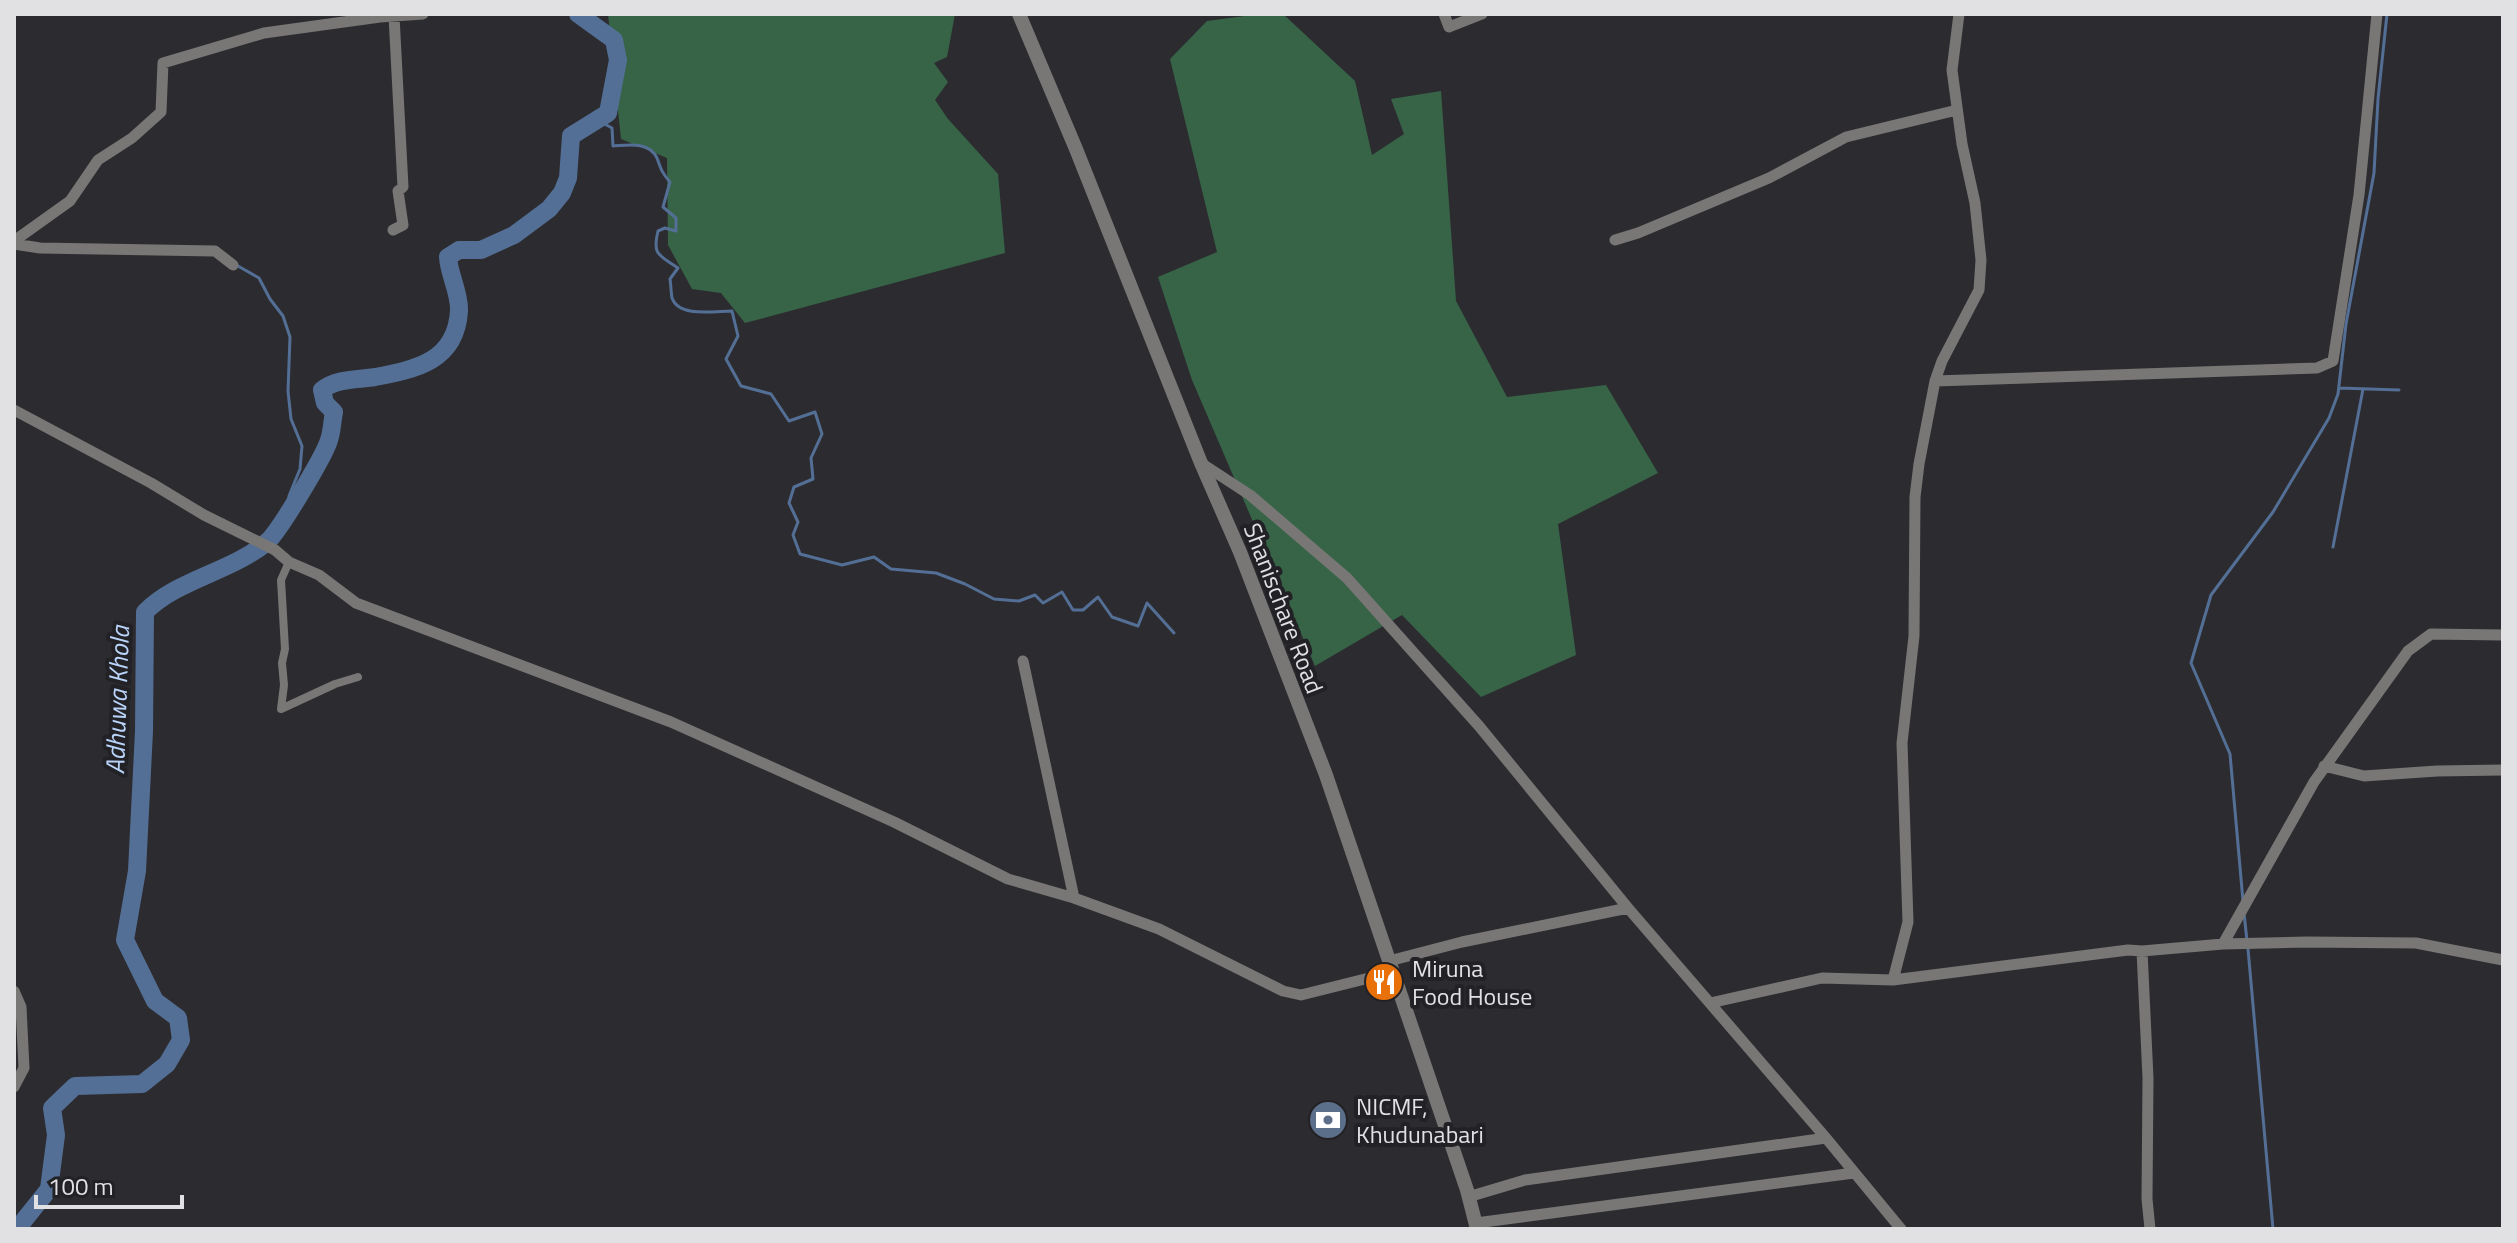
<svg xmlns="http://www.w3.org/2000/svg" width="2517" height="1243" font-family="'Titillium Web',sans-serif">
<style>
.forest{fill:#376447}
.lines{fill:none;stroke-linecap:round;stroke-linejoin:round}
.stream{stroke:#546f96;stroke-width:3}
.river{stroke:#546f96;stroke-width:18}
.pedestrian{stroke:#787775;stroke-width:8}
.minor{stroke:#787775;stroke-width:11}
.tertiary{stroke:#787775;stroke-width:14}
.labels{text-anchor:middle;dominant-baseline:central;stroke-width:8;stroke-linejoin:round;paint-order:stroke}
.street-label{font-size:24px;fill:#e1e1e4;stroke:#222226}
.poi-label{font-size:24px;fill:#e1e1e4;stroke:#222226;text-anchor:start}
.water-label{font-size:26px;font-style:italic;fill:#b9d3f9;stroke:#222226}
</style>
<rect width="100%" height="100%" fill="#2c2c30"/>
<path class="forest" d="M608,14H955L947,57L934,63L948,82L935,100L948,119L998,174L1005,253L745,323L721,293L692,289L668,245L667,158L621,139Z
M1260,14H1283L1355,81L1372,155L1404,134L1391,99L1441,91L1456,301L1507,397L1606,385L1658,473L1558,524L1576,655L1481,697L1402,615L1315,666L1192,380L1158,277L1217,252L1170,59L1207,21Z"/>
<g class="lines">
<path class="stream" d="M599,121L612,128L613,146C628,145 649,141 657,158C661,169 662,173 670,182L663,207L676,218V231L665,228L658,231C652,255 659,255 678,268L670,279C671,285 671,293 672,298C679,318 715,311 732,311L738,336L726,359L741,386L771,394L789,421L815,412L822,434L811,458L813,479L794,487L789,503L798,522L793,535L800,554L842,565L874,557L891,569L936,573L965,584L994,599L1019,601L1035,595L1043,603L1062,592L1073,610H1083L1098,597L1112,617L1138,626L1147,603L1174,633
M238,266L259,278L270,299L283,316L290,337L288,391L291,419L302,446L300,469L289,496L287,512
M2339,388L2399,390
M2333,547L2363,389
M2243,901L2230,754L2191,663L2211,595L2273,512L2329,418L2338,394L2346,324L2374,173L2378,99L2387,14
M2244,913L2247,941
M2248,949L2273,1229"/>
<path class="river" d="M17,1229L49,1189L56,1135L52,1108L75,1086L142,1084L167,1064L181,1040L178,1018L155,1001L125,940L137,871L144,731L145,612C178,579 231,572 267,542C279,532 322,459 328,443C332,434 332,422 334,412L325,403L322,390C337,378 357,380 375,377C417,369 456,361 459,311C460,293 449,275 448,257L459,250H481L514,235L549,209L562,193L568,178L571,136L608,113L618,60L614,40L578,14"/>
<path class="pedestrian" d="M289,562L281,580L285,649L282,663L284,685L281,709L335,684L358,677"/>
<path class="minor" d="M1444,14L1449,27L1482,14
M393,230L403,225L398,191L403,187L394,16
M1615,240L1638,233L1769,178L1846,137L1957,110
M14,241L70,201L98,160L132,138L161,112L163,63L264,33L380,17L423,14
M14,244L40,248L215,251L233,265
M1935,381L2317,368L2333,361L2359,195L2377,14
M14,410L151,483L204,515L275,550L289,562L319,575L356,603L671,722L894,822L1008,879L1074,898L1159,929L1283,991L1301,995L1393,972
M1201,463L1250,495L1347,578L1479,726L1628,908L1462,942L1389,961
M1023,661L1074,898
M2324,766L2364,776L2437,771L2503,770
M1628,908L1826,1138L1901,1229
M2223,944L2314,782L2408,651L2431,634L2503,635
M2142,951L2148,1078L2147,1199L2150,1229
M1893,980L1908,922L1902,743L1914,636L1915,497L1919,464L1935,381L1942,361L1979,290L1981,260L1975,203L1962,144L1952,70L1959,14
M14,991L21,1007L24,1068L14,1087
M1710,1003L1822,978L1893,980L2128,950L2142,951L2223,944L2306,942L2416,943L2503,960
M1468,1197L1525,1180L1826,1138
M1476,1223L1854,1173"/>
<path class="tertiary" d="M1019,14L1076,149L1201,463L1240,552L1326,775L1467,1190L1477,1229"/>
</g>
<defs>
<symbol id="restaurant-disc" viewBox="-11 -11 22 22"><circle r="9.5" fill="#e8710a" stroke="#222226"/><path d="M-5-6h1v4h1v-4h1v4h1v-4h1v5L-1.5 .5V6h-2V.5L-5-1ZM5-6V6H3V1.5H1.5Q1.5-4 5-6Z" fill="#fff"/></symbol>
<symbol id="bank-disc" viewBox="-11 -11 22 22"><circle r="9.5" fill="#5c6f8a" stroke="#222226"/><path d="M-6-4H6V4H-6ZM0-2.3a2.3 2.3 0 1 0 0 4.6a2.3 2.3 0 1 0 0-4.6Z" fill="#fff"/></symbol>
</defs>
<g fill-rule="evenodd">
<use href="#restaurant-disc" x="1362" y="960" width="44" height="44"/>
<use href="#bank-disc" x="1306" y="1098" width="44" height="44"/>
</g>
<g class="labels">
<g class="street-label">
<text transform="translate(1284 608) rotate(69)">Shanischare Road</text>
</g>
<g class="poi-label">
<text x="1412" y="968">Miruna<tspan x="1412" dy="28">Food House</tspan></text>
<text x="1356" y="1106">NICMF,<tspan x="1356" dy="28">Khudunabari</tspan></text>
</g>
<g class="water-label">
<text transform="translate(117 700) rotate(-88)">Adhuwa Khola</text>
</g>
</g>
<rect width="2517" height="1243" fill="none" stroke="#e1e1e4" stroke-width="32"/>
<path d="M36 1195v12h146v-12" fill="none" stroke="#e1e1e4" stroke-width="4"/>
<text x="48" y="1195" font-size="24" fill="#e1e1e4" stroke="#222226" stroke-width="6" paint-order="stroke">100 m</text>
</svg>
